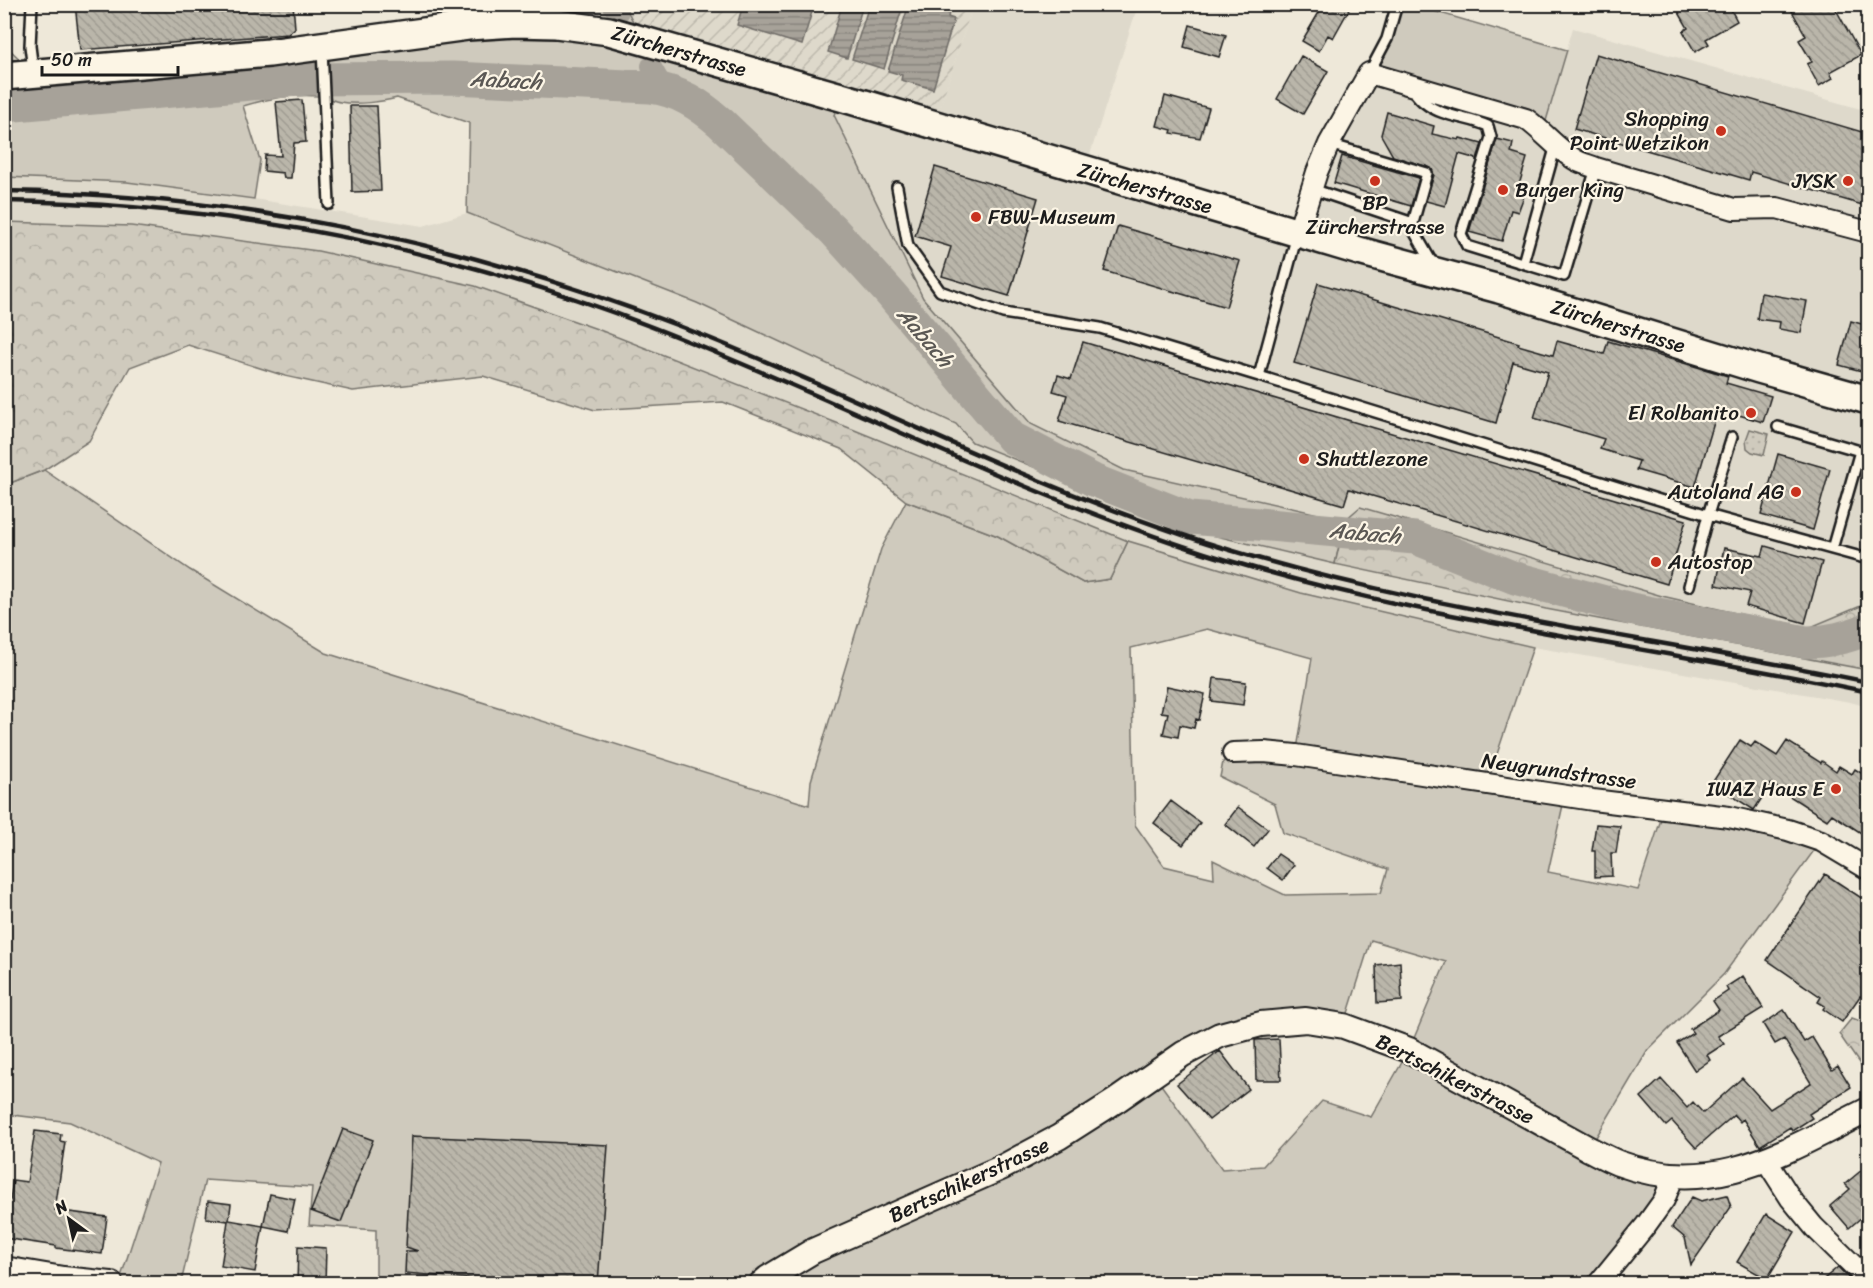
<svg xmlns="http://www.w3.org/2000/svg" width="1873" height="1288" font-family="Sriracha,sans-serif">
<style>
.built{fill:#ded9cb}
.industrial{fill:url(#industrial-furrows)}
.grass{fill:#cfcabd;stroke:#76736c;stroke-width:1.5;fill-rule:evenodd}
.forest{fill:url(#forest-crowns);stroke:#76736c;stroke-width:1.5}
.garden{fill:url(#garden-dots);stroke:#76736c;stroke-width:1.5}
.water{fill:url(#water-rules);stroke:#6f6c67;stroke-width:1.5}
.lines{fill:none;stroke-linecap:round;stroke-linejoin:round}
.canal{stroke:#a7a299;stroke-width:20}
.river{stroke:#a7a299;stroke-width:33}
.building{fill:url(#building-back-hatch);stroke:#1c1c1c;stroke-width:1.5}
.service-casing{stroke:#1c1c1c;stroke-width:14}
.minor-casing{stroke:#1c1c1c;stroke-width:24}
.tertiary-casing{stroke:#1c1c1c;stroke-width:28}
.secondary-casing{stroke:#1c1c1c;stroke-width:32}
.service{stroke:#fcf5e5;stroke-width:9}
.minor{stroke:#fcf5e5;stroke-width:20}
.tertiary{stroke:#fcf5e5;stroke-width:24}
.secondary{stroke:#fcf5e5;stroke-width:27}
.rail{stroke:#1c1c1c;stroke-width:4.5}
.poi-dot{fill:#c8321e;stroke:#fcf5e5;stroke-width:2}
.labels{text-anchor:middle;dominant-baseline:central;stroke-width:4.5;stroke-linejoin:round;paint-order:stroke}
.street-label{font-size:21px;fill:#1c1c1c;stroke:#fcf5e5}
.poi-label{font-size:21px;fill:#1c1c1c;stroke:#fcf5e5;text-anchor:end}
.water-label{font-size:22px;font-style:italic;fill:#5b5854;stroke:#fcf5e5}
</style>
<defs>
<pattern id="industrial-furrows" width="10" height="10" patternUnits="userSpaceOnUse" patternTransform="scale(1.5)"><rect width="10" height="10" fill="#ded9cb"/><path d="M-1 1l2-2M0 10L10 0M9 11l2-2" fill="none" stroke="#bebaae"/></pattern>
<pattern id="forest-crowns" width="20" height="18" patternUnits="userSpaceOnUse" patternTransform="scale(1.5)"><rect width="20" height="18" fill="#cfcabd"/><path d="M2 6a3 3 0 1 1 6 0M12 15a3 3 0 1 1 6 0" fill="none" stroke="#b1ada2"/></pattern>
<pattern id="garden-dots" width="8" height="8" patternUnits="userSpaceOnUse" patternTransform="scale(1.5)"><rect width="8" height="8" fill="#cfcabd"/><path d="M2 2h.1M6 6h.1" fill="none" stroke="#b1ada2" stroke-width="1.8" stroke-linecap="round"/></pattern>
<pattern id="water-rules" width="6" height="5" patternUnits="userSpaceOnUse" patternTransform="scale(1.5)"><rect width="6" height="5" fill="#a7a299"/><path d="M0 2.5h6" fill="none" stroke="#87837c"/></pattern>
<pattern id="building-back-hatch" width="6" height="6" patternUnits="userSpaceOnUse" patternTransform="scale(1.5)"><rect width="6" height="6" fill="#bab6aa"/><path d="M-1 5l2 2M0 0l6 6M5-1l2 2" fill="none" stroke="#9f9c92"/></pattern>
</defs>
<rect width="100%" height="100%" fill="#eee8d9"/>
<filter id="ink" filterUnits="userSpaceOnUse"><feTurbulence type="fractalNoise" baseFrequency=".0167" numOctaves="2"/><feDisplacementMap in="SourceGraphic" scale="12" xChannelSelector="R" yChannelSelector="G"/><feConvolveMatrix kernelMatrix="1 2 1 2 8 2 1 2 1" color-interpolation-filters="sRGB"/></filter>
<g filter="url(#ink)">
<path class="built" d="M973,5H1138L1085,170L1298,232L1369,73L1543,131L1573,28L1868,111V603L1806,630L1662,596L1360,507L1345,520L1124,470L1031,424L923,298L834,115L841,97L934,125Z
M5,177L127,182L254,199L423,226L467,213L697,303L956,424L972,442L1186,529L1335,564L1546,609L1868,670V707L1850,702L1533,647L1301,593L1128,541L852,429L597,329L475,286L318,251L131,226L5,222Z"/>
<path class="industrial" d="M624,5H973L934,126L644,41Z"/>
<path class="grass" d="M468,5H624L644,41L841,97L834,115L923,298L1031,424L1124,470L1345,520L1335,564L1186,529L972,442L956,424L697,303L467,213L469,123L397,98C382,102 356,105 340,102C332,101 326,96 318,96C293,94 266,99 243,106L260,160L254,199L127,182L5,177L4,44L34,73L468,25Z
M1397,5H1413L1567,50L1543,131L1369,73Z
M44,470L190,570L326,653L809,805L811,781L881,549L906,501L998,536L1083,583L1110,579L1128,541L1301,593L1533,647L1487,784L1565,796L1548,872L1638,890L1664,810L1821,841L1724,974L1648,1050L1589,1149L1674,1175L1598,1283H376V1230L309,1225L312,1187L205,1180L181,1283H119L158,1163L70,1122L5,1114V485ZM1207,629L1312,658L1296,755L1233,753L1223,762L1220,777L1275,804L1283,833L1388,869L1381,893L1285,895L1213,860L1214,878L1164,866L1135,825L1131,648ZM1371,940L1446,962L1409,1050L1371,1117L1322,1101L1263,1166L1222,1169L1154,1075L1261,1024L1344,1026Z"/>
<path class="forest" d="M5,222L131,226L318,251L475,286L597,329L852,429L1128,541L1110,579L1083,583L998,536L906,501L841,449L723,402L595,410L483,376L353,391L285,376L188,345L130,367L89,441L44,470L5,485Z
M1360,507L1662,596L1806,629L1868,603V670L1546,609L1335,564L1345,520Z
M1852,1018L1868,1024V1076L1839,1034Z"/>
<path class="garden" d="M1750,429L1769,434L1764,455L1752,452L1747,448L1746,440Z"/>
<path class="water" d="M909,4L924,5L923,9L929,11L930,8L949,13L948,17L954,19L933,89L901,80L902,75L888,71Z
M743,5H814L802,45L737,25Z
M842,5H863L847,58L828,52Z
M869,5H903L884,69L852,59Z"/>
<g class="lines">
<path class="canal" d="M612,4L618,14
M651,66L664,89"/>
<path class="river" d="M4,106L308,79L453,78L650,87C679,91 699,104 721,123L833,230L890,293L1012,438L1093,480L1190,518L1415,538L1515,578L1631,609L1806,642C1829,642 1847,637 1868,629"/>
</g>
<path class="building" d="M75,4H293L295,28L288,34L80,50Z
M1324,4H1352L1333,38L1328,35L1319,51L1302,41Z
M1674,4H1728L1737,21L1706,39L1709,44L1695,52L1683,31L1688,28Z
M1788,4H1833L1861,55L1830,72L1833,78L1819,86L1807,64L1812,62L1799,40L1806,36Z
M1190,25L1226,35L1219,57L1184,47Z
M1596,54L1869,134V207L1751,172L1749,180L1574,129Z
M1301,56L1328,71L1303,114L1277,99Z
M1165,96L1209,108L1200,138L1171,133L1172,130L1157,126Z
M302,100L306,142L294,143L291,178H284L283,173L264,171L265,155L281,156L276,102Z
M350,106H377L381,191L352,192Z
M1387,112L1434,126L1432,134L1459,140L1460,138L1482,144L1477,159L1459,154L1445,206L1426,201L1434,175L1431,168L1393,156L1381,135Z
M1497,139L1513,143L1511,153L1527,158L1519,185L1527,188L1518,212L1511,210L1502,241L1469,232Z
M1342,156L1419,178L1411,206L1334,183Z
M935,167L1038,198L1009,296L942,276L951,247L915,236Z
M1118,226L1240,261L1226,307L1104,271Z
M1318,283L1519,343L1518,345L1553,355L1557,341L1604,354L1608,341L1728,376L1726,383L1771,396L1763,422L1718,409L1695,487L1636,470L1639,461L1600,449L1604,439L1534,418L1548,372L1513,362L1496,423L1294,363Z
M1761,293L1807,301L1801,333L1779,329L1780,322L1757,319Z
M1851,321L1869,326V373L1839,365Z
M1083,342L1686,520L1667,584L1349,489L1344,505L1059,421L1067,395L1053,391L1058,375L1071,379Z
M1778,454L1830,469L1813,530L1761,515Z
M1765,546L1822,562L1805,623L1746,606L1750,592L1716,585L1724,548L1762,556Z
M1214,678L1246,682L1243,705L1211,701Z
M1167,686L1205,694L1199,720L1196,719L1194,728L1180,725L1178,737L1163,734L1168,713L1161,712Z
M1740,740L1751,747L1755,742L1777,756L1787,741L1821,763L1822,761L1836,771L1839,766L1852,774L1855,769L1869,778V838L1832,814L1827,820L1771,784L1754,810L1712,783Z
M1171,801L1200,823L1183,845L1154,823Z
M1238,807L1268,829L1254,847L1225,824Z
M1596,824L1620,826L1616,853H1611L1612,876L1595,877V851H1592Z
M1278,854L1294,865L1283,880L1267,868Z
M1825,874L1869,903V1002L1860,996L1842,1022L1823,1009L1825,1006L1818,1002L1821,997L1767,960Z
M1400,962L1402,1001L1377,1003L1376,965Z
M1743,976L1763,1008L1718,1036L1724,1044L1707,1055L1710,1060L1695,1071L1677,1043L1693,1033L1690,1029L1719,1010L1713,1001L1728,991L1726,987Z
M1784,1010L1804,1042L1812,1037L1832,1070L1838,1066L1851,1087L1809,1114L1812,1118L1792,1131L1790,1127L1760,1146L1743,1119L1740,1122L1734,1115L1696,1148L1672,1121L1666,1126L1641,1097L1661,1079L1687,1108L1693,1102L1703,1113L1742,1078L1770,1109L1811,1083L1784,1039L1775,1044L1763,1024Z
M1279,1039L1281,1080H1256L1255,1040Z
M1220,1051L1249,1089L1209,1120L1177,1084Z
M343,1129L373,1140L341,1222L311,1211Z
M35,1131L61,1134L60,1141L65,1142L55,1210L107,1217L102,1254L56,1248V1246L4,1238V1199L10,1200L13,1180L27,1182Z
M412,1136L608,1145L598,1284H533L405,1273L406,1251H418L406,1247Z
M1869,1164V1211L1849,1228L1830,1206L1850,1189L1845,1184Z
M270,1194L295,1199L288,1231L263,1226Z
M1727,1195L1731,1207L1691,1265L1685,1238L1672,1227L1692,1197L1701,1201Z
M208,1201L231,1204L229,1220L263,1226L255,1272L221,1266L228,1221L206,1218Z
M1766,1214L1795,1232L1767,1279L1737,1262Z
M298,1246L326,1248L325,1284H297Z
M1838,1267L1854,1284H1818Z"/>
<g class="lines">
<defs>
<path id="service" d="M32,4L30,46L33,70
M322,49L329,204
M1369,73L1387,39L1397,4
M1412,89C1416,94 1420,100 1425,103C1442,117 1469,117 1488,126L1491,137L1461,234L1467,246L1564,276L1596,168
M1329,144L1427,173L1413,223L1415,233L1434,266
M897,187L908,246L940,291L1003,313L1100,328L1259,376L1708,515L1868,559
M1312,189L1413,223
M1523,263L1556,145
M1259,376L1297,235
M1778,427L1860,451L1832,549
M1689,586L1708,515L1732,437"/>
<path id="minor" d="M1298,232L1317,172L1329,144L1369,73L1526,119C1543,131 1556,148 1574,159C1580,163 1589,165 1596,168L1734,209L1777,208L1868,232
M1233,753L1264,752L1296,755L1593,800L1729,817L1788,830L1821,841L1868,869
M1766,1160L1791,1199L1814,1227L1868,1280
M1598,1284L1646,1225L1664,1200L1674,1175"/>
<path id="tertiary" d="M4,1269L63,1279L111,1284
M761,1284L768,1278L813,1251L1003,1167L1059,1137L1117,1100L1183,1054L1220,1035L1261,1024L1306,1020L1344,1026L1409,1050L1589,1149C1599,1154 1608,1159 1618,1163C1714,1199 1785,1151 1868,1110"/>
<path id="secondary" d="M4,76L269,53L468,26L515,23L556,24L609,31L841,97L1359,251L1499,289L1759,369L1868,400"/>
</defs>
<use href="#service" class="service-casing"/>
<use href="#minor" class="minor-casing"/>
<use href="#tertiary" class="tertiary-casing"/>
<use href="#secondary" class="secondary-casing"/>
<use href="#service" class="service"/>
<use href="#minor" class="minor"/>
<use href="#tertiary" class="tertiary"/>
<use href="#secondary" class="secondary"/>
<path class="rail" d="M4,191C240,195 459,241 679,326C849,392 1010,477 1183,535C1406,610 1640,634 1868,682
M4,201C226,204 445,247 652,327C830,396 1001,485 1183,546C1406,621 1640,643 1868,692"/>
</g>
</g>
<g class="poi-dot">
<circle cx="1721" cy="131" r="6"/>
<circle cx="1375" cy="181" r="6"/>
<circle cx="1848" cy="181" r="6"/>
<circle cx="1503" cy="190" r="6"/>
<circle cx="976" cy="217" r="6"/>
<circle cx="1751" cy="413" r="6"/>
<circle cx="1304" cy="459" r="6"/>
<circle cx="1796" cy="492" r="6"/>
<circle cx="1656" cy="562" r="6"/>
<circle cx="1836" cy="789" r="6"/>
</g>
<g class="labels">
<g class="street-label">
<text transform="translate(679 51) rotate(16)">Zürcherstrasse</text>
<text transform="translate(1145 188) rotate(16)">Zürcherstrasse</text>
<text transform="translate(1618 326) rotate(17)">Zürcherstrasse</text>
<text transform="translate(1559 771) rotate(8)">Neugrundstrasse</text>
<text transform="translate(1455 1079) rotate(27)">Bertschikerstrasse</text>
<text transform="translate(969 1180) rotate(-25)">Bertschikerstrasse</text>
</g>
<g class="poi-label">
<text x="1709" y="119">Shopping<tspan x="1709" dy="24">Point Wetzikon</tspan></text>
<text x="1836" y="181">JYSK</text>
<text x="1515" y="190" text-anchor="start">Burger King</text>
<text x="1375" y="203" text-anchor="middle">BP<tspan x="1375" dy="24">Zürcherstrasse</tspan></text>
<text x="988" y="217" text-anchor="start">FBW-Museum</text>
<text x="1739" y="413">El Rolbanito</text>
<text x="1316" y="459" text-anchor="start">Shuttlezone</text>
<text x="1784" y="492">Autoland AG</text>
<text x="1668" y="562" text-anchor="start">Autostop</text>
<text x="1824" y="789">IWAZ Haus E</text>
</g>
<g class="water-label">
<text transform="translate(506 80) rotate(3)">Aabach</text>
<text transform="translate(925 337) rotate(49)">Aabach</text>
<text transform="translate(1365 533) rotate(5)">Aabach</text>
</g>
</g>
<rect width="1873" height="1288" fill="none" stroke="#fcf5e5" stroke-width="24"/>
<rect x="12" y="12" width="1849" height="1264" fill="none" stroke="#1c1c1c" stroke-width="2" filter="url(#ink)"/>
<g transform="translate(69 1219) rotate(327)" stroke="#fcf5e5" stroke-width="4.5" paint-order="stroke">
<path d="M0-4.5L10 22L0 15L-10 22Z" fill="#1c1c1c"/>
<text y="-9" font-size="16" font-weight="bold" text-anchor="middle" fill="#1c1c1c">N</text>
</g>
<path d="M42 66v9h136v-9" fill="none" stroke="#1c1c1c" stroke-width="3"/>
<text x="51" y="66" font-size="18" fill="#1c1c1c" stroke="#fcf5e5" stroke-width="4.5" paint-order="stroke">50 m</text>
</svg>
